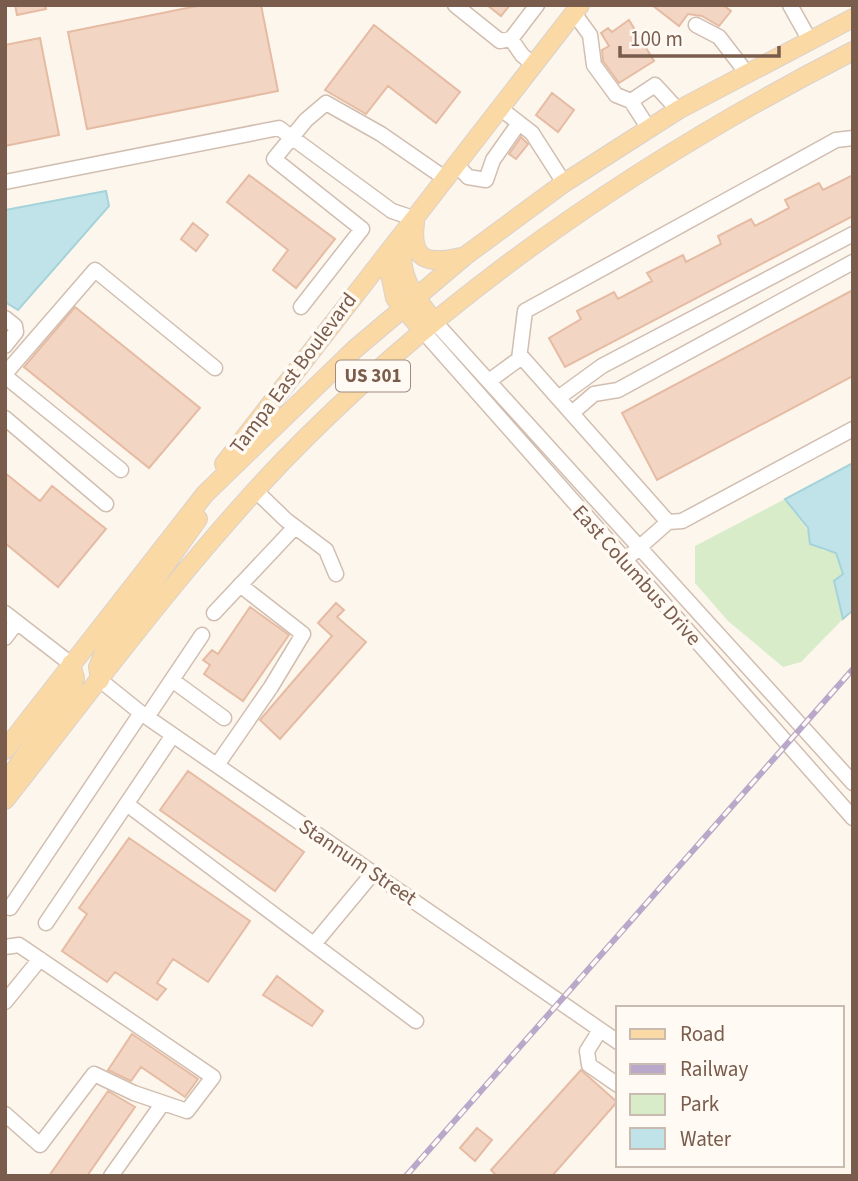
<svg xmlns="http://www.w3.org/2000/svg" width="858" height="1181" font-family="'Source Sans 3',sans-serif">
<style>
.green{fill:#d8ecc9}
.water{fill:#bfe3e8;stroke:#a5d3da;stroke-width:2}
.building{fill:#f3d5c3;stroke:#e6bba3;stroke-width:2}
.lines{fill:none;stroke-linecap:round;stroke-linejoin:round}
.minor-casing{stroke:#d1beb0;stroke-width:17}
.major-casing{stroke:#dad1cd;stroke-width:20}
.minor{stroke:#fff;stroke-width:14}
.major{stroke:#fbd9a5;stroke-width:18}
.rail-casing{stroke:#b9a8c9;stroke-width:6}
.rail{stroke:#fffaf3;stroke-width:3.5;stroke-dasharray:10;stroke-linecap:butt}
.labels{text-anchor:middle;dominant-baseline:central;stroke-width:7;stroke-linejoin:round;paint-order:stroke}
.shield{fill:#fffaf3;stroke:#a28b7f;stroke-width:2}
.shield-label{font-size:19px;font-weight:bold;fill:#7a5c4d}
.street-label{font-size:21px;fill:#7a5c4d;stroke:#fffaf3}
</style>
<rect width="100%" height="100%" fill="#fdf6ec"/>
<path class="green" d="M785,499L822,550L836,553L844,574L834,581L843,619L801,662L783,667L728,621L695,583V546Z"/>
<path class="water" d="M106,191L109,206L18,310L5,302V210Z
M853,463V610L843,619L834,581L843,574L836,553L810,544L808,528L785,499Z"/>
<path class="building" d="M15,5H45L46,9L17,15Z
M202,5H261L278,91L87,129L68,32Z
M487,5H510L501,16Z
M652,5H723L731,11L719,26L702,16L688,14L679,26Z
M629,20L654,61L619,83L603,61L602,50L609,46L601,33L608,28L612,32Z
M374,25L460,92L436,123L388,86L366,114L325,90Z
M40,38L59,135L5,146V45Z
M552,93L574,110L558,132L536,115Z
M521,137L528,144L516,159L509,154Z
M249,175L335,239L296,288L273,270L288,250L227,202Z
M853,175V216L565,367L549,338L581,319L577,311L614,292L618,299L652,281L647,273L683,255L686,262L721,244L718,236L751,219L755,226L789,208L785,200L819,183L823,190Z
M193,223L208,235L196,251L181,239Z
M853,290V376L657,480L622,413Z
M75,307L200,408L149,468L24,367Z
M5,473L40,501L52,486L106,529L58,587L5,543Z
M336,603L344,610L337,617L366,642L280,739L260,720L332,636L318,623Z
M250,607L289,635L243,701L204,674L210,665L203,660L212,650L218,654Z
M188,771L304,852L275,891L160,810Z
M129,838L250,921L208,982L173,959L157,983L166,989L157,1000L115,972L107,982L62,951L87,914L79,908Z
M277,976L323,1011L312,1026L263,995Z
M132,1034L198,1079L185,1097L141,1067L131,1081L108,1070Z
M581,1070L617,1102L552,1176H497L491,1170Z
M108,1091L135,1107L87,1176H49Z
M477,1128L492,1140L475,1161L460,1148Z"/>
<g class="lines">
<defs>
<path id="minor" d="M455,5L500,41L511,39
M790,5L809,39
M574,13L590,35L594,65L616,95L631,101L649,129
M696,25L719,37L746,72
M534,65L522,55L511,39L537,5
M631,101L655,85L678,110
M501,109L532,133L564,183
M457,165L468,177L486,180L493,160L519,123
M5,182L279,128L392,211L416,219
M301,307L362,229L274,159L306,120L326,103L381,134L446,179
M5,318L15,326L16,332L5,346
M434,321L853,783
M423,331L853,818
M520,355L668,522L624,561
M5,374L95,270L215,368
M5,376L121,470
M489,381L519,359L525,311L836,140L853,138
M558,398L602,366L853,234
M572,413L594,394L618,390L853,262
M5,418L106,504
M256,491L286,520L326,550L336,574
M668,522L682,521L853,429
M5,613L71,664
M214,613L295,527
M5,638L17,622
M100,680L141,713L618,1042
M172,680L224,718
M147,717L202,635
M217,765L271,687L303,634L240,585
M128,805L416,1021
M10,908L141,713
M46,923L173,735
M314,944L373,873
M5,947L19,945L213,1077L187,1111L134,1093L94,1074L40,1145L5,1114
M5,1002L40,959
M600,1030L587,1051L589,1065L618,1085
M111,1176L163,1103"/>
<path id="major" d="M415,223C410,262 429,264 461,257
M405,234C395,271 411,293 434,321
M386,255L395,298L423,331
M224,464L580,5
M100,680L98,667L105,650L198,519
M5,750L205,494L355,349L465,256L564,183L678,110L853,18
M10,777L73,684L75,678L71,664
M5,800C95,686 181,568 282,462C447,291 642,159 853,51"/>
</defs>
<use href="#minor" class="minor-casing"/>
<use href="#major" class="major-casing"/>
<use href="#minor" class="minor"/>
<use href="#major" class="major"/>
<defs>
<path id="rail" d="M406,1176L853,669"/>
</defs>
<use href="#rail" class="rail-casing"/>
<use href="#rail" class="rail"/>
</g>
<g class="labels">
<rect class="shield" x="336" y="360.5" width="74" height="31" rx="5"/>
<g class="shield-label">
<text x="373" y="376">US 301</text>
</g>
<g class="street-label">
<text transform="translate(293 373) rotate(-53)">Tampa East Boulevard</text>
<text transform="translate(637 575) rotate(48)">East Columbus Drive</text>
<text transform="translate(358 862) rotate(34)">Stannum Street</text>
</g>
</g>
<rect width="858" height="1181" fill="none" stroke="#7a5c4d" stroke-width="14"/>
<rect x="616" y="1006" width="228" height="161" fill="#fffaf3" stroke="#cabbb1" stroke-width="2"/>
<rect x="630" y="1029" width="35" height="10" fill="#fbd9a5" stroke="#cabbb1" stroke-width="2"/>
<text x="680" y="1041" font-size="21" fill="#7a5c4d">Road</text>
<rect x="630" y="1064" width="35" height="10" fill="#b9a8c9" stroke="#cabbb1" stroke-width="2"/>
<text x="680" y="1076" font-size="21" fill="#7a5c4d">Railway</text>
<rect x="630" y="1094" width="35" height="21" fill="#d8ecc9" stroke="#cabbb1" stroke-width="2"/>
<text x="680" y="1111" font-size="21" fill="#7a5c4d">Park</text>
<rect x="630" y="1128" width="35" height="21" fill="#bfe3e8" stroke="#cabbb1" stroke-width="2"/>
<text x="680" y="1146" font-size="21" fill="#7a5c4d">Water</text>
<path d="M620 46v10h159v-10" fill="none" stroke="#7a5c4d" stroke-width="3.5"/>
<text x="630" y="46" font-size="21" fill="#7a5c4d" stroke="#fffaf3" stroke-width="5" paint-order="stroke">100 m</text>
</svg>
